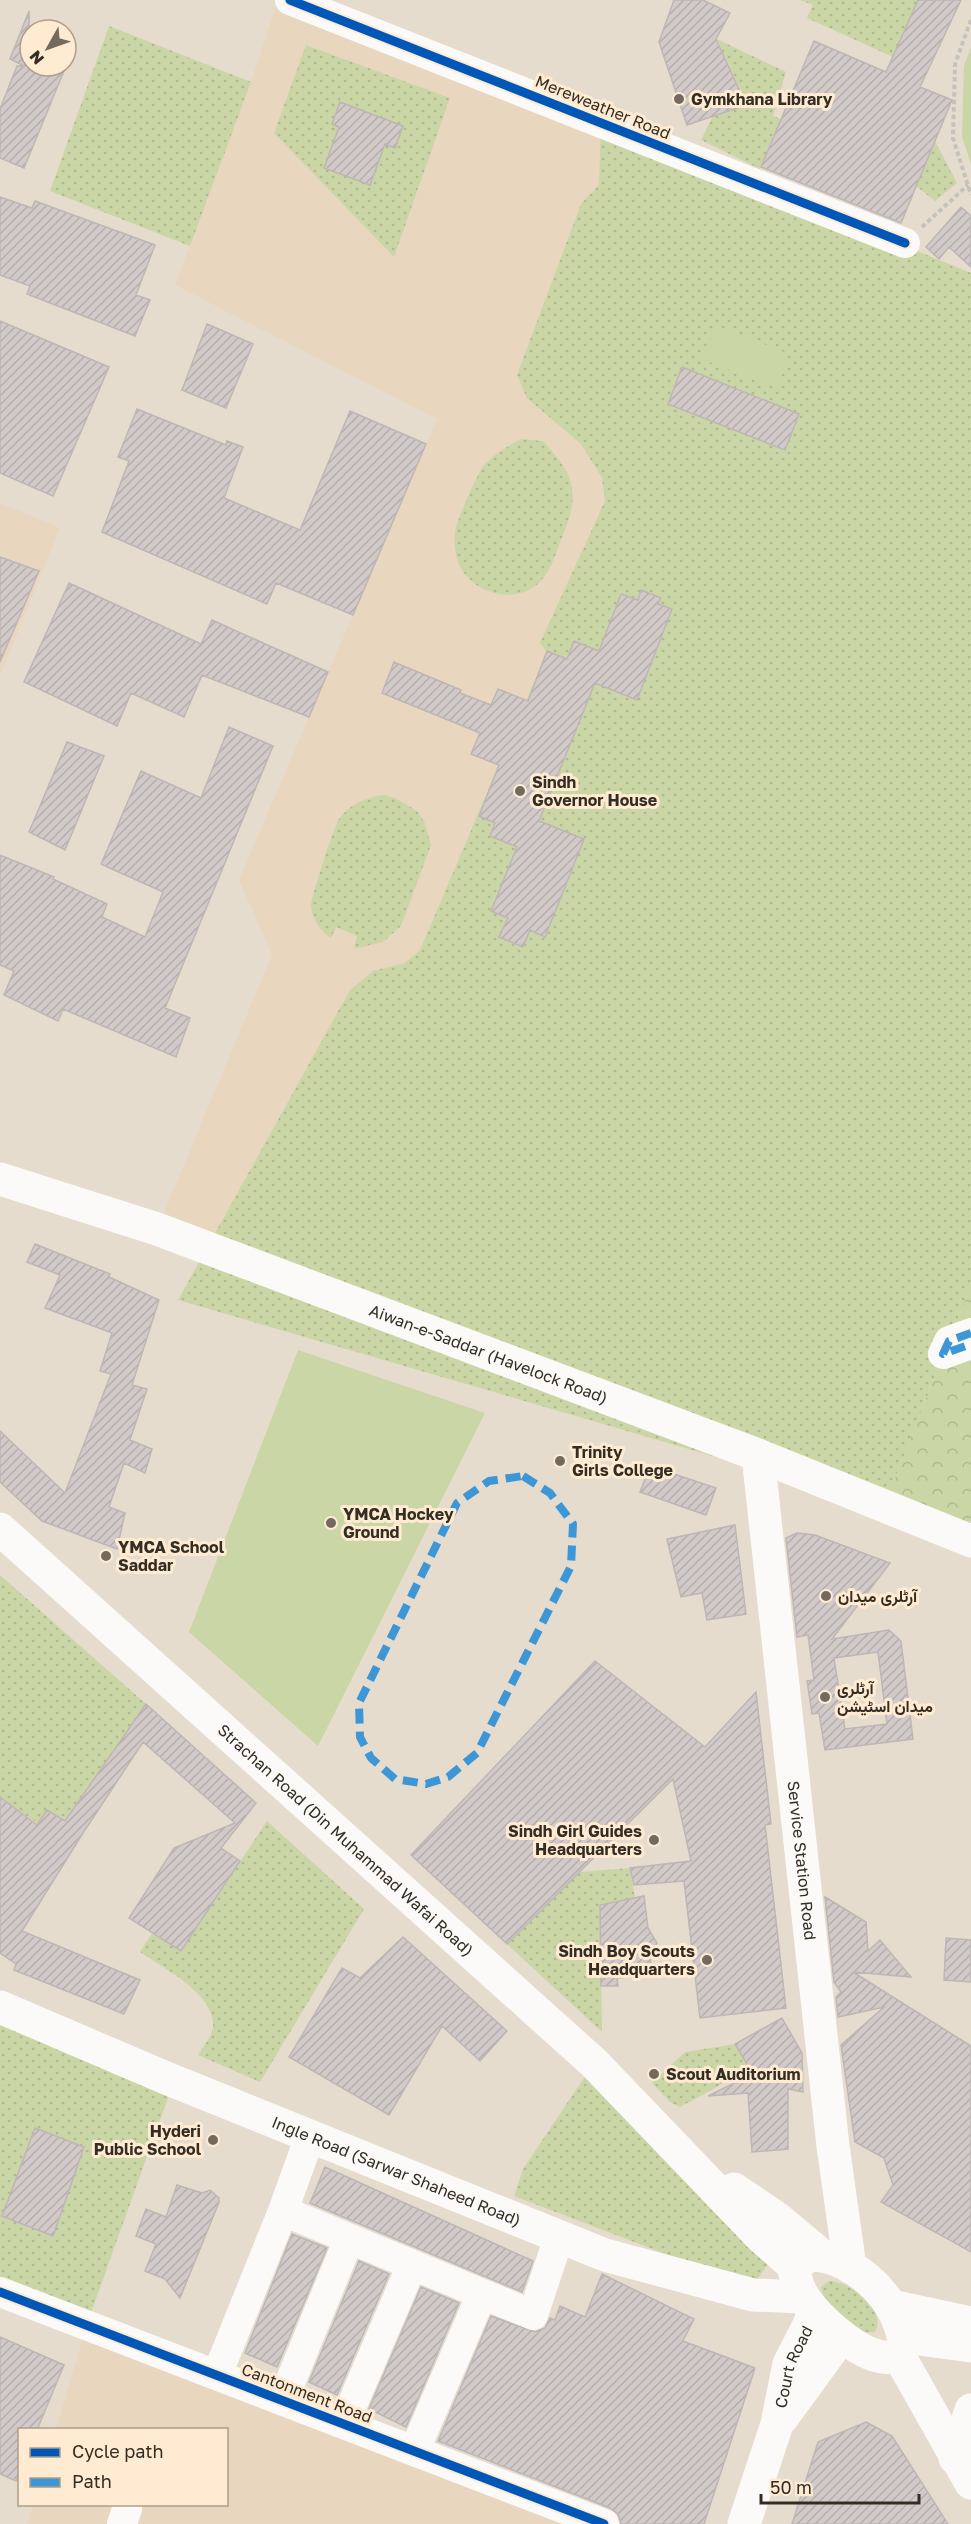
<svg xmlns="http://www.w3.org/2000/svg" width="971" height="2524" font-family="'Golos Text',Vazirmatn,sans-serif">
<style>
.built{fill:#e8d6bf}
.grass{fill:url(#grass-dots)}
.park{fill:url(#park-crowns)}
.pitch{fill:#cbd6a7}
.building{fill:url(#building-hatch);stroke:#beb6b4;stroke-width:1.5;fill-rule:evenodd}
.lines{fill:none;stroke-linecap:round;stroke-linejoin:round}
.path{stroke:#c5c2be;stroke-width:4;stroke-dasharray:4.5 3;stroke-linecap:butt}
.minor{stroke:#fbfaf8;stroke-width:30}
.major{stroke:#fbfaf8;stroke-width:33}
.quiet{stroke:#3d96d6;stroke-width:8;stroke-dasharray:15 8;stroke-linecap:butt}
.cycleway-casing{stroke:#feebd1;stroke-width:13}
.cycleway{stroke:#0057b8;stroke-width:9}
.poi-dot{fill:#726a5f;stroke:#feebd1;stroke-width:2}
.labels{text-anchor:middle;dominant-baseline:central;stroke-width:6;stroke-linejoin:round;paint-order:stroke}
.poi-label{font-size:16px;font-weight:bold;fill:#342d23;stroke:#feebd1;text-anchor:start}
.street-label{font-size:16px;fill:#342d23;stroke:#feebd1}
</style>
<defs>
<pattern id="grass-dots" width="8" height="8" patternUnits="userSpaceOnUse" patternTransform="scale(1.5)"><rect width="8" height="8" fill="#cbd6a7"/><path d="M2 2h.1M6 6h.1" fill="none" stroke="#afb88f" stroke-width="1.8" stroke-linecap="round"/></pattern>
<pattern id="park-crowns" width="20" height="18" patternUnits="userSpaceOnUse" patternTransform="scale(1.5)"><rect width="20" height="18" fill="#cbd6a7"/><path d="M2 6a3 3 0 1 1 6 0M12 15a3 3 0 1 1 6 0" fill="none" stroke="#afb88f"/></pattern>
<pattern id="building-hatch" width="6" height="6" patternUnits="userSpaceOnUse" patternTransform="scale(1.5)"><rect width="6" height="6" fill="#d2cac9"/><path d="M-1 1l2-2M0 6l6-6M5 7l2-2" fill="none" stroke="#b5aeac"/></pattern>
</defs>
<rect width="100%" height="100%" fill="#e6dcce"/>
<path class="built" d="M278,0H301L971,273V1303L884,1506L157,1229L272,955L239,880L437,419L175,285L251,82Z
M0,503L60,528L0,676Z
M87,2324L604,2524H27L33,2505L226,2504V2430L56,2429Z"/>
<path class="grass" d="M800,0H918L893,57L807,18L813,5Z
M109,26L251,82L190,246L50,191Z
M717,39L786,72L773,116L781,119L760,169L701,140L713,116L746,104Z
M306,45L450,98L394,257L274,133Z
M601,122L971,273V1285L884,1506L178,1300L350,990L373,971L405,963L420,950L547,652L540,643L605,501L602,478L581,444L527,398L517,375L581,204L599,185Z
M935,141L957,183L935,201L916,186Z
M521,439L543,441C571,471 581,490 565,530C558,546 552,571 539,583C513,607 467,592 457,559C455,552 454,540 455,532C456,522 477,474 484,465C494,454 508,446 521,439Z
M383,795L395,798L417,811L424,821L431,845L401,926L383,942L354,949L357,936L336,927L331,938C320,931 313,920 311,907C310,901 334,826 339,819C349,805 366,797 383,795Z
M0,1575L146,1704L65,1821L47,1810L38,1824L0,1797Z
M267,1821L364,1909L260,2082L198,2055C204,2046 212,2036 213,2026C215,1994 163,1968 140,1952L152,1933L181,1951Z
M630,1868L635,1898L600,1905L602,2032L507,1944L579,1872Z
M0,2004L178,2070L87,2324L0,2292Z
M735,2044L749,2067L717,2087L680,2107L671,2103L652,2083L685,2052Z
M594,2063L785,2239L752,2287L514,2196L523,2169Z
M829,2281C849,2281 888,2309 875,2332C853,2337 823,2307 821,2287Z"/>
<path class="park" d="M971,1285V1540L884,1506Z"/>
<path class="pitch" d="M971,47V164L962,137L964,66Z
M716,325L789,354L776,388L702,359Z
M298,1350L485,1413L318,1746L189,1632Z"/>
<path class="building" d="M674,0H703L730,13L716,39L746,105L687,125L659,42Z
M918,0H961L920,87L952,100L901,223L761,167L814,41L886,72Z
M29,11L30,66H66L24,168L0,158V109L17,66H24L10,59Z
M340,102L403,126L395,148L385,144L370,185L324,168L339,127L332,124Z
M0,197L32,208L35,201L155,245L136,295L150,300L135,336L27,294L30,286L0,275Z
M961,207L971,216V267L949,247L939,259L926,247Z
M0,321L109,367L53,496L0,473Z
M207,324L253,344L226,408L182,390Z
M682,367L799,414L785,450L668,404Z
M137,409L226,445L227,441L243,447L224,498L300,530L350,411L426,444L353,615L276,583L267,604L102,532L129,461L118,457Z
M0,557L39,571L0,662Z
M69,583L201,644L212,620L328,672L309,717L202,675L184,717L131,693L117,726L24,682Z
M641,590L661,598L658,604L672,609L637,700L595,683L539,821L584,839L545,937L530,930L523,947L499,937L508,918L491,911L517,847L490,836L495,823L479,816L499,765L471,754L480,733L382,693L394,662L461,690L460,693L491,705L498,689L528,701L547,651L567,659L574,641L599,651L621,594L638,600Z
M229,727L273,746L165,1008L190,1018L176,1057L63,1009L58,1021L4,995L14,971L0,965V855L54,877L53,879L107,904L102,917L145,937L163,892L101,864L141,771L201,798Z
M67,742L104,756L65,850L29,832Z
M35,1244L110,1274L109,1277L159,1300L132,1385L147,1389L130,1440L152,1449L145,1473L124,1463L109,1507L125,1513L117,1549L42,1521L0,1482V1431L65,1493L111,1374L100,1371L112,1333L45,1308L60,1275L27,1262Z
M650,1466L716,1488L706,1515L640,1492Z
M735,1525L746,1614L707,1620L702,1593L681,1597L667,1539Z
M797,1533L815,1535L890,1563L832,1639L889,1630L901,1641L913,1739L825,1750L819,1713L812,1714L807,1681L814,1680L808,1635L797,1637L786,1538ZM878,1652L887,1724L845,1729L834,1658Z
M595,1661L705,1747L756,1692L771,1824L765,1825L786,2008L700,2018L684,1881L634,1885L630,1868L691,1861L673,1779L507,1944L411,1855Z
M146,1704L256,1803L221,1848L240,1861L181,1951L129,1918L174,1848L235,1823L143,1742L83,1833L22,1931L140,1980L124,2014L14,1970L16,1964L0,1953V1797L37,1825L47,1810L65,1821Z
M644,1896L648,1928L657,1943L650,1956L652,1975L617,1978L618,1986H601L600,1905Z
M825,1897L866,1922L868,1951L880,1940L911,1977L853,1972L971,2046V2252L881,2202L893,2185L884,2158L855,2142L841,2045L884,2007L838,2017L836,1997L841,1992L834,1982Z
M403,1937L507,2031L480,2061L442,2026L389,2115L289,2057L342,1968L360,1978Z
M946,1938L971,1940V1982L944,1980Z
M782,2018L802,2053L803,2092L788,2089V2149L752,2152L748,2093L708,2096L753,2074L735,2044Z
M35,2128L84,2147L53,2236L2,2216Z
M325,2167L533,2261L522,2292L310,2203Z
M177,2185L202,2193L210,2190L219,2198V2202L180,2298L165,2279L145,2271L156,2244L136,2236L146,2209L166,2217Z
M292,2234L327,2248L277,2367L245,2353Z
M359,2261L389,2274L337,2395L309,2382Z
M602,2274L694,2319L683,2341L755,2368L704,2524H621L618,2514L610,2508L438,2441L491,2316L535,2332L545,2328L550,2318L555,2320L560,2306L585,2317Z
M421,2287L459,2303L406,2427L369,2409Z
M0,2337L64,2365L37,2430H20V2472L16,2481L0,2474Z
M866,2422L892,2436L948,2524H792L818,2442Z"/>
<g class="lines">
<path class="path" d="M971,20L955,64L953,138L971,195
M922,227L968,185"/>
<path class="minor" d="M290,0L905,243
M971,1333L949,1341L943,1354L971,1344
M310,2136L283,2211L533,2315L559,2237
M0,2292L604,2524
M223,2360L283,2211
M291,2380L349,2239
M349,2412L412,2265
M420,2438L482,2294
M122,2524L127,2509"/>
<g class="major">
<path id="s1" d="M0,1179L157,1229L758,1455L971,1541"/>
<path id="s2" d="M758,1455L833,2146L850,2267"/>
<path id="s3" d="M0,1529L594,2063L761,2237L794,2266"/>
<path id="s4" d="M0,2007L166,2078L605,2255L753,2295L803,2297"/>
<path d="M734,2189L778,2219L821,2255"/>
<path d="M810,2255C850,2255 892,2293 902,2332C904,2339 905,2348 899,2353C875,2373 814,2316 803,2296C797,2287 795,2277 794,2266Z"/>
<path d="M891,2306L971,2323"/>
<path d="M904,2337L971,2346"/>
<path d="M898,2354L971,2483"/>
<path d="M782,2418L841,2337"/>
<path d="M955,2458L971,2410"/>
<path id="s5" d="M744,2524L777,2424L789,2364L815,2313"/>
</g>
<path class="quiet" d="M971,1333L949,1341L943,1354L971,1344
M523,1476L550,1493L573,1524L571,1566L477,1753L448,1777L426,1784L395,1779L371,1758L360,1737L359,1703L457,1503L489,1481Z"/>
<defs>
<path id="cycleway" d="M290,0L905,243
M0,2292L604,2524"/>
</defs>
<use href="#cycleway" class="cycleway-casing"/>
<use href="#cycleway" class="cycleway"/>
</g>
<g class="poi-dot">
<circle cx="679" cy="99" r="6"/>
<circle cx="520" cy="791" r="6"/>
<circle cx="560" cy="1461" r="6"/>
<circle cx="331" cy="1523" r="6"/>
<circle cx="106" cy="1556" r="6"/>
<circle cx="826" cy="1596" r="6"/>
<circle cx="825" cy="1697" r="6"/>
<circle cx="654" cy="1840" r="6"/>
<circle cx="707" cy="1960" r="6"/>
<circle cx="654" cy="2074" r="6"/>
<circle cx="213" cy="2140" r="6"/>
</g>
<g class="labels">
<g class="poi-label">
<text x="691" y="99">Gymkhana Library</text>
<text x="532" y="782">Sindh<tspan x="532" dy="18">Governor House</tspan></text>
<text x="572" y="1452">Trinity<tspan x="572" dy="18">Girls College</tspan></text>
<text x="343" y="1514">YMCA Hockey<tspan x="343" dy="18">Ground</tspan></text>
<text x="118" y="1547">YMCA School<tspan x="118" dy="18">Saddar</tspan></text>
<text x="838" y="1596">آرٹلری میدان</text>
<text x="837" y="1688">آرٹلری<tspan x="837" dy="18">میدان اسٹیشن</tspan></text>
<text x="642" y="1831" text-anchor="end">Sindh Girl Guides<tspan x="642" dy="18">Headquarters</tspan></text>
<text x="695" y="1951" text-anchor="end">Sindh Boy Scouts<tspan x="695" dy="18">Headquarters</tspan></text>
<text x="666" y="2074">Scout Auditorium</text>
<text x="201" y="2131" text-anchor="end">Hyderi<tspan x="201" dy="18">Public School</tspan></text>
</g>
<g class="street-label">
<text transform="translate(603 107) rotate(22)">Mereweather Road</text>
<text stroke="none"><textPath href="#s1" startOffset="519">Aiwan-e-Saddar (Havelock Road)</textPath></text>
<text stroke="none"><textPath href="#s3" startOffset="465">Strachan Road (Din Muhammad Wafai Road)</textPath></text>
<text stroke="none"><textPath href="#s2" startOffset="408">Service Station Road</textPath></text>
<text stroke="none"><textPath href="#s4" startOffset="429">Ingle Road (Sarwar Shaheed Road)</textPath></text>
<text stroke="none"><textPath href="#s5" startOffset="165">Court Road</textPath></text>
<text transform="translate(307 2393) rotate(21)">Cantonment Road</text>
</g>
</g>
<rect x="18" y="2428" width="210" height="78" fill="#feebd1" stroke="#ad9f8b" stroke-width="1.5"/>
<rect x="30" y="2448" width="30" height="9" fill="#0057b8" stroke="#ad9f8b" stroke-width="1.5"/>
<text x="72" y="2458" font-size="18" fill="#342d23">Cycle path</text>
<rect x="30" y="2478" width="30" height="9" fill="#3d96d6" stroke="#ad9f8b" stroke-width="1.5"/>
<text x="72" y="2488" font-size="18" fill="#342d23">Path</text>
<g transform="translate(48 48) rotate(230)"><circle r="28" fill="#feebd1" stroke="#ad9f8b" stroke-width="1.5"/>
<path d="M0-4.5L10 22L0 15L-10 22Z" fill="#726a5f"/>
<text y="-9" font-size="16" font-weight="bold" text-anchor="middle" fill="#342d23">N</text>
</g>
<path d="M761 2494v9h158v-9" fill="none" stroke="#342d23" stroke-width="3"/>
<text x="770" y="2494" font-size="18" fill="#342d23" stroke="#feebd1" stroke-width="4.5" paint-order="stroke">50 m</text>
</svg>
